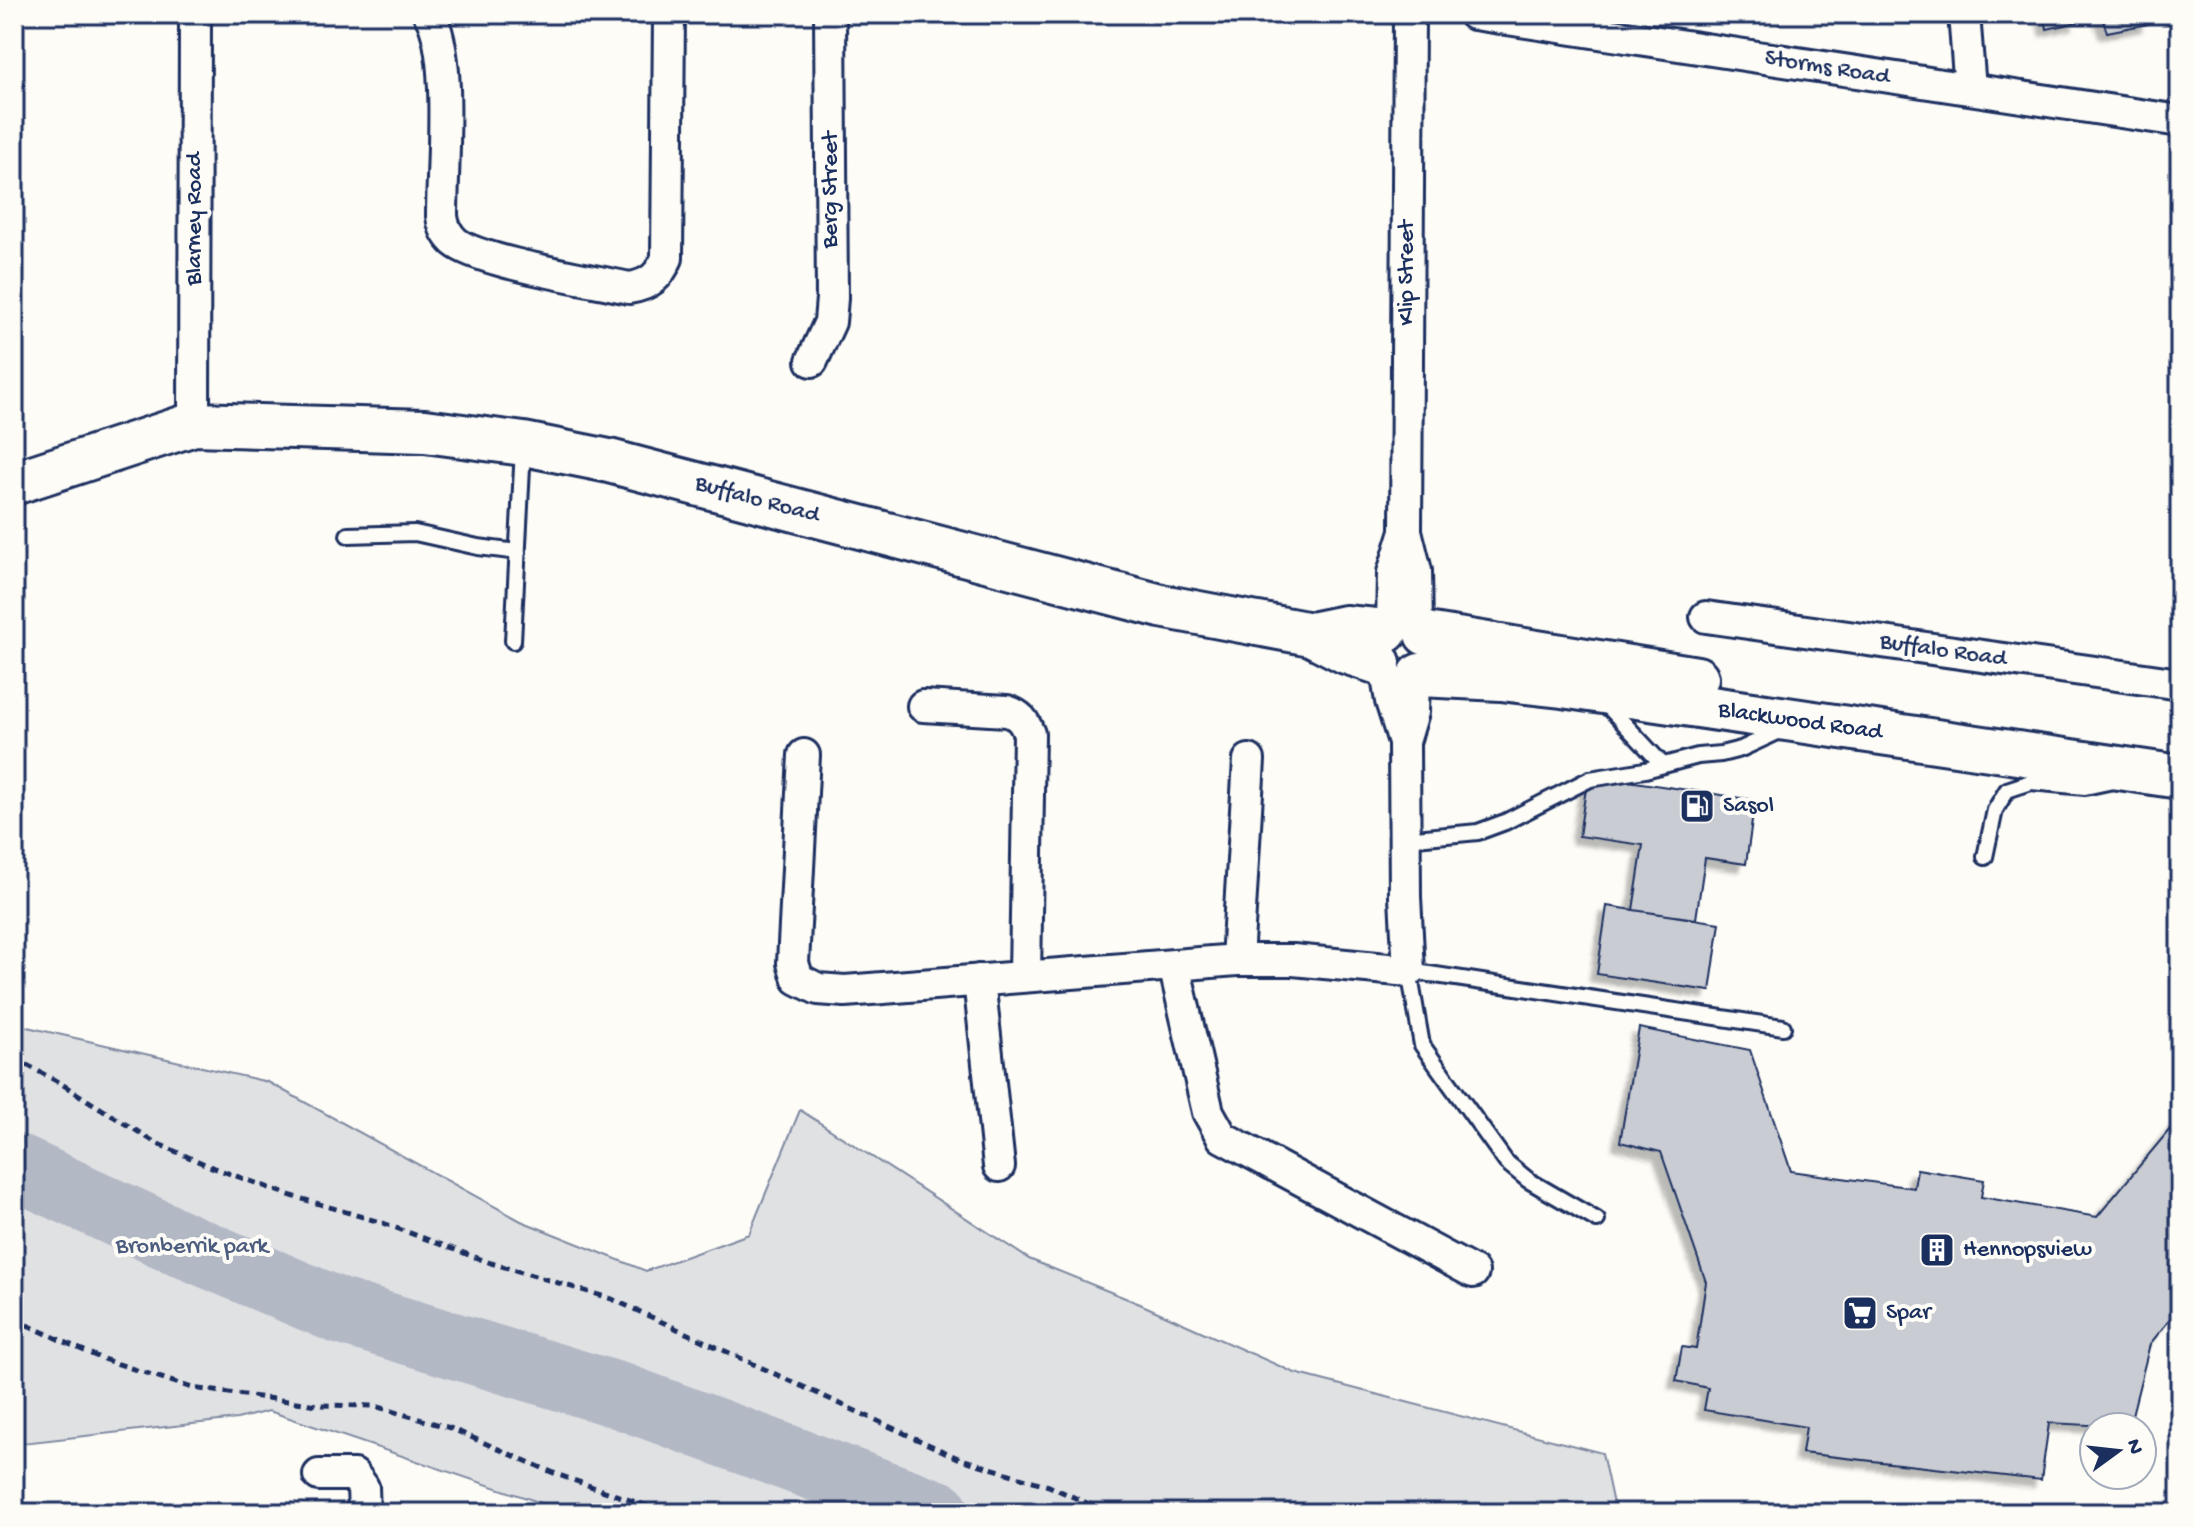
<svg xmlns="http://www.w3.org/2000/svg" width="2194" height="1527" font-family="'Gochi Hand',sans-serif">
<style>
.green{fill:#e0e1e3;stroke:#7e88a0;stroke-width:2}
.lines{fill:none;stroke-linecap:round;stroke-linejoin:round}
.river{stroke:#b3b8c5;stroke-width:66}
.building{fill:#c9ccd3;stroke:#1b2f5e;stroke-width:2;filter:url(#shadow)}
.lane-casing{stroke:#1b2f5e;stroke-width:20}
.street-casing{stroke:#1b2f5e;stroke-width:36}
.secondary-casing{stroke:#1b2f5e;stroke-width:48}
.path{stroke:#1b2f5e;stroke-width:5;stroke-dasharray:8 6;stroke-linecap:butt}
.lane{stroke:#fdfcf7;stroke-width:14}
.street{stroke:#fdfcf7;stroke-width:30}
.secondary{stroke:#fdfcf7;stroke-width:42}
.labels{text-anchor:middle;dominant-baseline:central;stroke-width:8;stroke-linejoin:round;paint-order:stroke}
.street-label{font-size:24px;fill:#1b2f5e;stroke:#fdfcf7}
.poi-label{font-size:24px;fill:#1b2f5e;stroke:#fdfcf7;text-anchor:start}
.park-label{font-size:24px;fill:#4c5c7f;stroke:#fdfcf7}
</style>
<defs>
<filter id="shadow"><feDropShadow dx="-7" dy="7" stdDeviation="2" flood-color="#0004"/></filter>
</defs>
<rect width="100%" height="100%" fill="#fdfcf7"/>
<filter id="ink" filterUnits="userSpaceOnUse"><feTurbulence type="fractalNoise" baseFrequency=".0125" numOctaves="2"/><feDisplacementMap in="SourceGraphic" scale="16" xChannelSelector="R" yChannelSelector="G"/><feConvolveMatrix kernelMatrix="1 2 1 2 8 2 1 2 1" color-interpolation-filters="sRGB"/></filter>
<g filter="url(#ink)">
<path class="green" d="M14,1024L268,1082L521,1221L646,1271L749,1234L800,1110L1029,1259L1140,1304L1295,1373L1602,1453L1615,1513H571L269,1411L237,1419L14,1444Z"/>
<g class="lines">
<path class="river" d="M14,1166L182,1244L339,1311L621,1396L937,1513"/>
</g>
<path class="building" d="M2044,14H2077L2078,22L2047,29Z
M2095,14H2148V24L2107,32L2101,15Z
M1588,775L1755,800L1746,864L1705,858L1696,919L1633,910L1643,845L1579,836Z
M1607,906L1720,923L1710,991L1597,974Z
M1639,1028L1750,1050L1791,1171L1914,1188L1917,1169L1984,1180L1981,1197L2097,1217L2180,1117V1307L2150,1344L2129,1427L2049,1423L2041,1480L1802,1453L1806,1427L1704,1410L1708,1388L1676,1381L1682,1347L1696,1349L1706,1282L1661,1152L1620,1142Z"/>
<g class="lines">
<defs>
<path id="lane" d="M348,535L415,533L478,547L518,552
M513,641L523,448
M1605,703L1662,764
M1405,839L1478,832L1505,822L1590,779L1645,770L1698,756L1721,754L1741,749L1782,730
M1985,857L1995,810L2007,790L2031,782L2085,787L2113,781
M1597,1220L1528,1180L1506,1162L1422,1045L1409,971L1783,1027"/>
<path id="street" d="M429,14C453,52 442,167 442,216C443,226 447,235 455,242C479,262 593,280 629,288C649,285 659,277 667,258L669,14
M1409,14L1406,531L1416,571L1417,627
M1474,14L2180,121
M1964,14L1970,89
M812,361L830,322L832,298L830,14
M194,424L195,14
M1706,617L2180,684
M1392,627L1393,573L1406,531
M1386,672L1391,701L1404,742
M923,706L1007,711C1020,715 1024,721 1029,734L1025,976
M804,755L793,963L798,979L818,989L845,991L1237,960H1293L1409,971L1405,897L1404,742L1413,712L1414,678
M1237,960L1249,760
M1174,965L1208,1112L1222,1137L1473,1272
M979,980L999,1166
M319,1475H354L363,1487L364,1513"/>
<path id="secondary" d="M14,483L194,424L425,431L524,444L609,461L1161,606L1311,634L1346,652L1379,663
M1311,634L1345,627L1386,631
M1426,634L1697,678
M1420,675L1501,679L1562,686L2180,777"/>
</defs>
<use href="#lane" class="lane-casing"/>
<use href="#street" class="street-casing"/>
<use href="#secondary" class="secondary-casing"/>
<path class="path" d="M14,1058L60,1083L156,1143L214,1168L292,1196L380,1222L491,1263L612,1299L958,1458L1049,1486L1109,1513
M14,1319L100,1358L192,1388L318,1405L375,1406L450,1428L556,1474L667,1513"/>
<use href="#lane" class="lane"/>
<use href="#street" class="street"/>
<use href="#secondary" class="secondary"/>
</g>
</g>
<defs>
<symbol id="fuel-square" viewBox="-11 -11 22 22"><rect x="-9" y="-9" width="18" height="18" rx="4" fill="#1b2f5e" stroke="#fdfcf7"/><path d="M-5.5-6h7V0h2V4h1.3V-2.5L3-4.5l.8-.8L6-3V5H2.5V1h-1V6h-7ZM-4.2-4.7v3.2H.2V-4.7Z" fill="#fff"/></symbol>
<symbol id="building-square" viewBox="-11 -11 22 22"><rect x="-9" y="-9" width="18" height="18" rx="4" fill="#1b2f5e" stroke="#fdfcf7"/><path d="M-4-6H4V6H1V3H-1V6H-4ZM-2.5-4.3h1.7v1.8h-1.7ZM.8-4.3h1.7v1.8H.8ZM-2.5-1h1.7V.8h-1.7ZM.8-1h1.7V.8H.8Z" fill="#fff"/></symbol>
<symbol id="supermarket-square" viewBox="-11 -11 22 22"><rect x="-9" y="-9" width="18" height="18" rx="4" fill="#1b2f5e" stroke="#fdfcf7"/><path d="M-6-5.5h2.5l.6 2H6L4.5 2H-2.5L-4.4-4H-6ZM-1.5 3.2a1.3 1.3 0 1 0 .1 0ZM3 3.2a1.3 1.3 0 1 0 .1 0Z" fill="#fff"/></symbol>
</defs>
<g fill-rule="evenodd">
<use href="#fuel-square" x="1677" y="786" width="40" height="40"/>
<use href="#building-square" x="1917" y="1230" width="40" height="40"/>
<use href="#supermarket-square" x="1840" y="1293" width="40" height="40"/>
</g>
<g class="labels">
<g class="street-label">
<text transform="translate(1827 68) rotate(9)">Storms Road</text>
<text transform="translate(831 190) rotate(-90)">Berg Street</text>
<text transform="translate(195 219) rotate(-90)">Blarney Road</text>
<text transform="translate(1407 273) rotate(-90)">Klip Street</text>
<text transform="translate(757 500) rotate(15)">Buffalo Road</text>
<text transform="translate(1943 651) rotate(8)">Buffalo Road</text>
<text transform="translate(1800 722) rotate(8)">Blackwood Road</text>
</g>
<g class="poi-label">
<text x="1723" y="806">Sasol</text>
<text x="1963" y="1250">Hennopsview</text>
<text x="1886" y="1313">Spar</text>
</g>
<g class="park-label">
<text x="192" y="1247">Bronberrik park</text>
</g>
</g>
<rect width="2194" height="1527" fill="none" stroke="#fdfcf7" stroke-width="48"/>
<rect x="24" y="24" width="2146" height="1479" fill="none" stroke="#1b2f5e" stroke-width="3" filter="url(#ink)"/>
<g transform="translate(2118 1451) rotate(75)"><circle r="38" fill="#fdfcf7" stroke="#a3aaba" stroke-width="2"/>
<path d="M0-6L14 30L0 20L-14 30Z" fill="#1b2f5e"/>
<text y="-12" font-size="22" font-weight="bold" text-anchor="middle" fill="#1b2f5e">N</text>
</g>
</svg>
